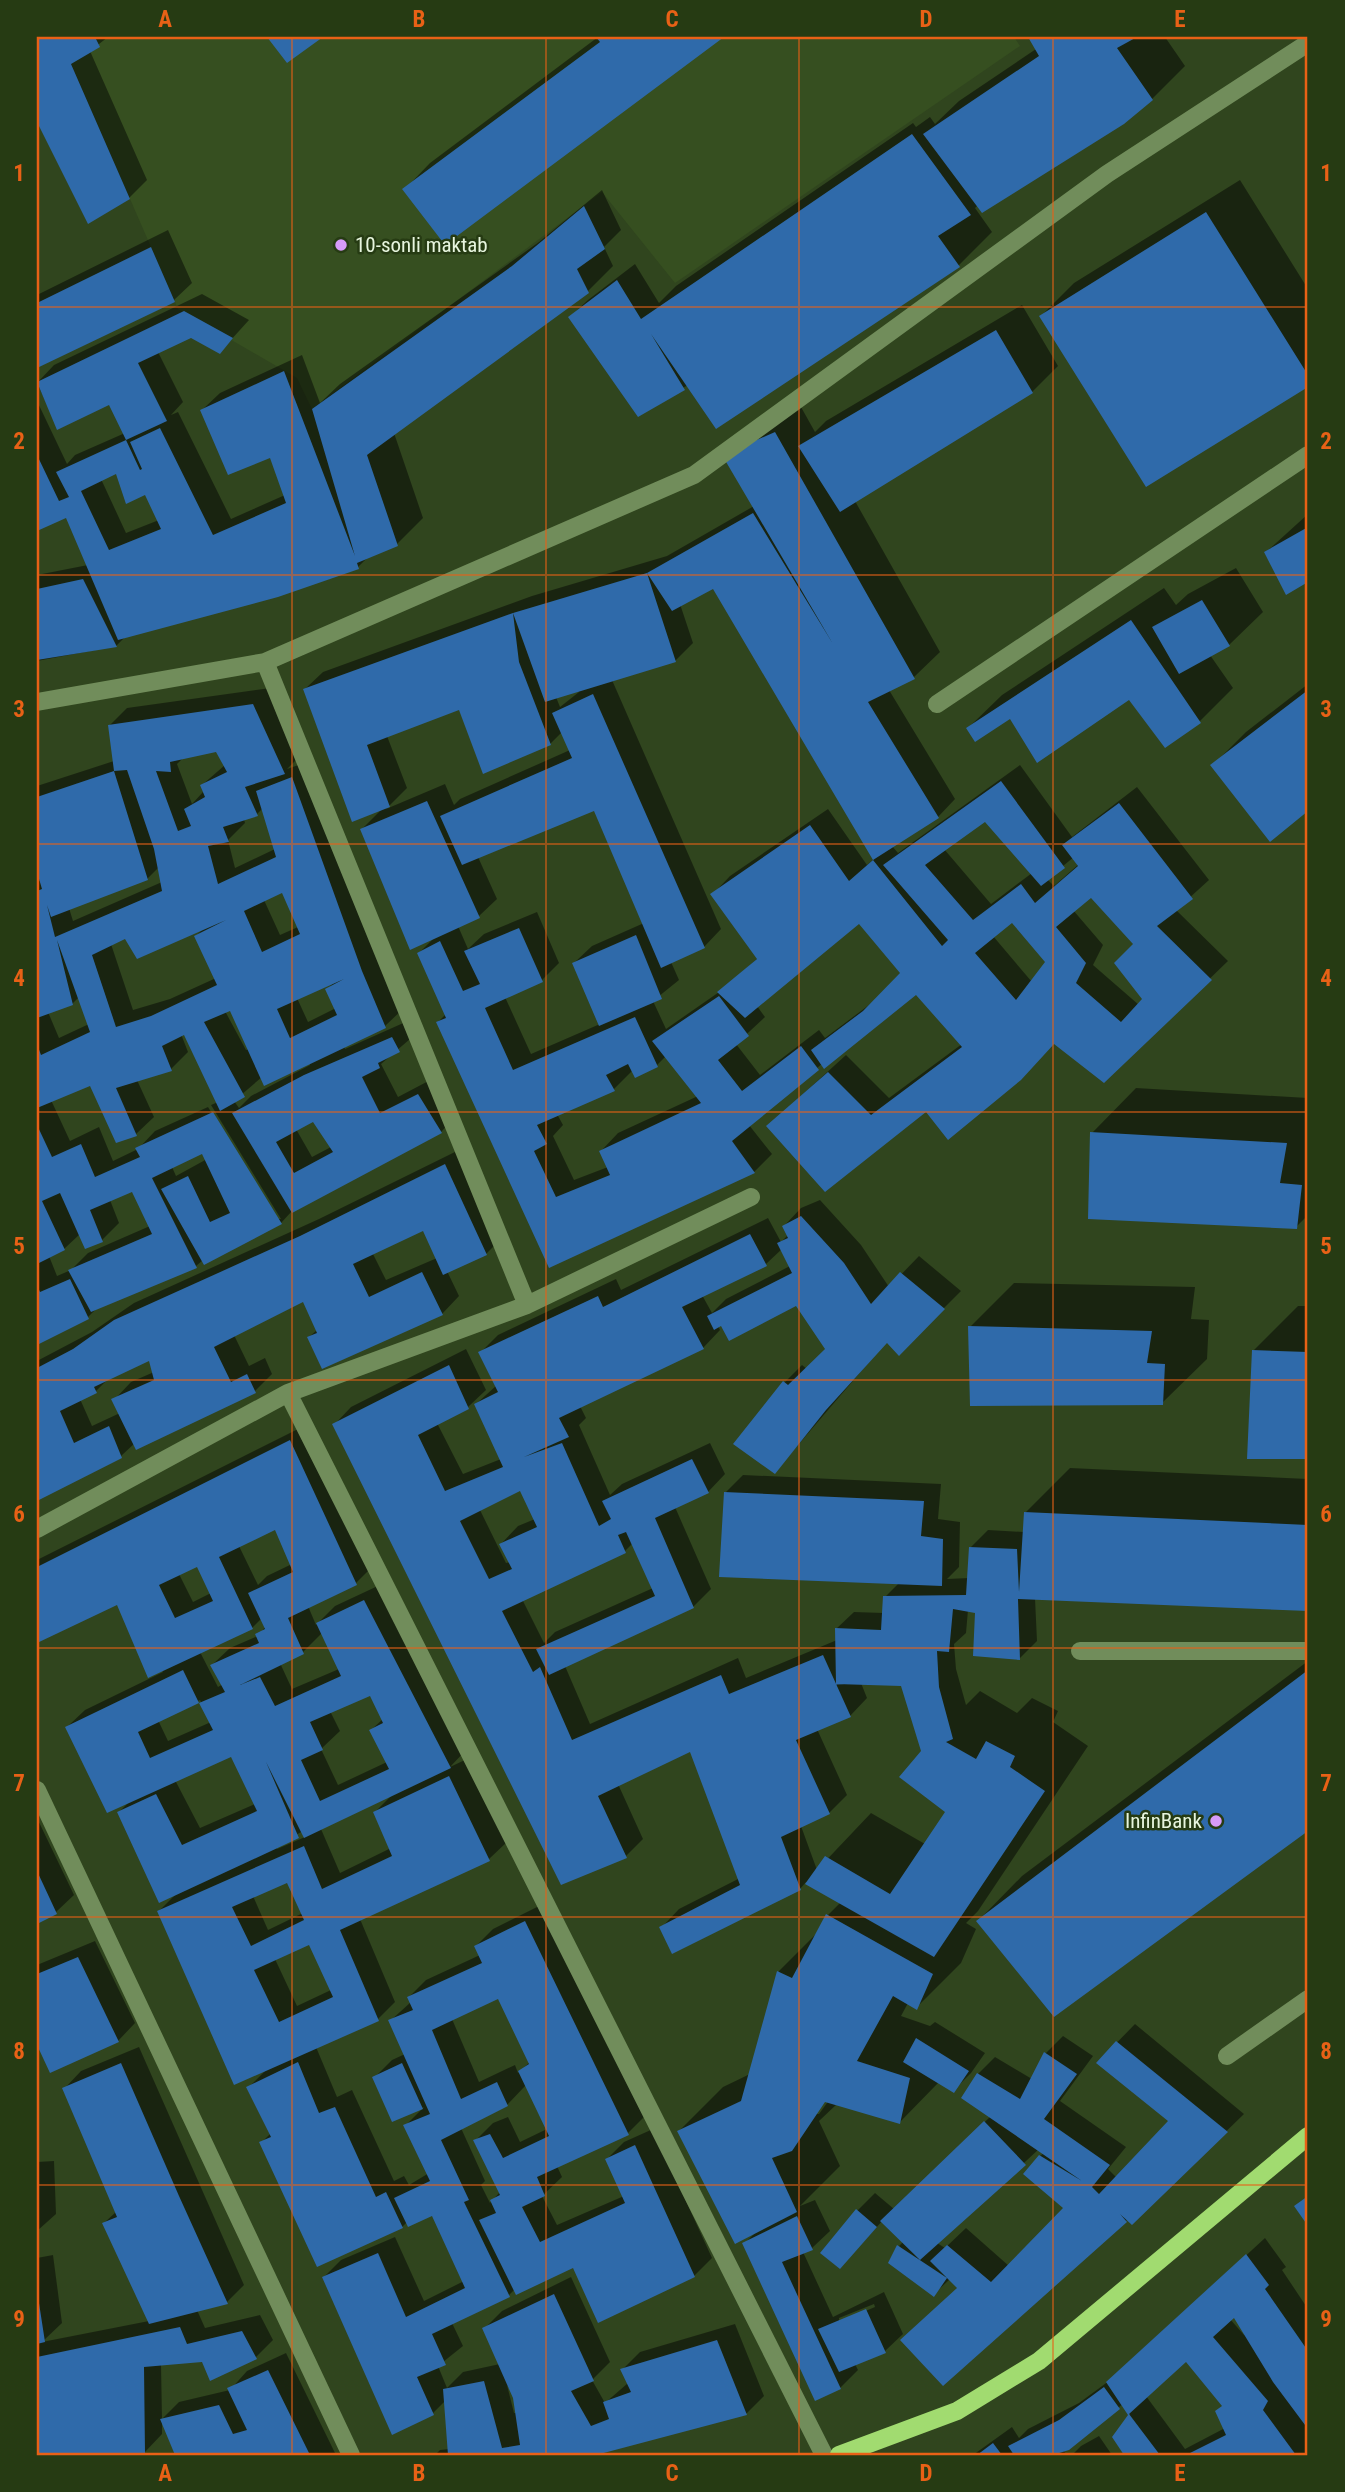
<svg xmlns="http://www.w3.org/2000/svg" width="1345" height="2492" font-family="'Roboto Condensed',sans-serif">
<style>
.built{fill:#364f20}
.shadow{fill:#0007;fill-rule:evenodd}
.building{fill:#2f6aaa;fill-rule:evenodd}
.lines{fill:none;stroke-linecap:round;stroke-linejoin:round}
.minor{stroke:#718d5b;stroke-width:18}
.major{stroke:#a1db70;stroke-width:18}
.grid{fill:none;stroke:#e86116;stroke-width:2;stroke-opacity:0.55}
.poi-dot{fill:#d79bf9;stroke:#263b13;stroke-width:2.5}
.labels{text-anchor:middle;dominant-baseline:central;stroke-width:5;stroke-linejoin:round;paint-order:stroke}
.poi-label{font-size:21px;fill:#e7f5de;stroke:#263b13;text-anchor:start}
.neatline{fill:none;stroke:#e86116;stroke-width:2.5}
.grid-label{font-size:23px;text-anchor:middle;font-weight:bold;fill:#e86116}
</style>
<rect width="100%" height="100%" fill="#30451e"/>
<path class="built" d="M85,37H1014L1020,46L675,283L602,192L312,409L297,378L178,309L66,52Z"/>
<path class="shadow" d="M37,37H108L90,51L147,180L129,198L89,221L37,118Z
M598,37H721L445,243L405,189L430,163Z
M1030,37H1165L1185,66L1152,99L978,205L975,208L992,232L959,265L688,385L638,414L570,317L588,300L635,264L659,303L676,286L913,123L916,127L930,117L935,124L959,101L1036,49Z
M1240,180L1308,289V385L1146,485L1041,316L1074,283Z
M602,190L621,230L604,247L613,266L587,292L394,433L423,518L397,544L370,555L358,567L126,636L116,646L37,661V575L88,565L67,515L37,530V401L67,464L75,455L125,433L110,402L58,428L37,383L54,365L202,294L249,320L220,352L191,336L158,352L183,402L171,415L178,412L231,519L285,495L271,456L202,410L220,393L302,355L320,403L340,384L539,242ZM117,472L146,493L159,520L126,533L101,479Z
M168,230L192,283L174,300L37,366V295Z
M1022,305L1058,366L1032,392L855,501L940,652L914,677L889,690L955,799L938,817L892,846L898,853L1020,765L1072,837L1137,787L1209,880L1176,910L1228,961L1104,1081L1054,1042L926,1109L826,1190L768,1126L846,1055L889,1098L962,1044L916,992L823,1063L749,1125L772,1154L754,1172L550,1265L438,1022L446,1014L419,953L436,936L362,829L383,808L305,689L323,672L532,596L667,556L754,506L724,455L801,407L815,432L826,421ZM714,586L874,859L867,865L828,809L730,876L713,894L758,958L722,990L666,1029L653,1001L679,980L671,962L704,947L721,929L612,680L675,661L693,643L680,604ZM578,690L579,692L560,707L556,697ZM460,707L550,744L562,732L570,750L460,799L454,805L445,784L386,809L407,788L387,736ZM595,809L644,923L592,946L574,963L600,1024L531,1054L505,997L542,980L559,963L537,912L484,934L468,949L458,926L479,916L497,899L478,857ZM985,819L1032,873L991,904L944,849ZM1074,857L1079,864L1054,886L1047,879ZM1091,896L1135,944L1145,999L1139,1005L1093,965L1103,945L1073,910ZM1012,920L1048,962L1032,982L993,936ZM859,922L903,973L881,996L825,1038L819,1030L760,1075L736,1044L765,1017L757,1006ZM666,1056L698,1096L618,1133L601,1151L608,1167L574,1180L553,1136L563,1125L557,1114L614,1089L633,1070L635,1075L657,1065Z
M1308,514V580L1287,592L1266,552Z
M1236,568L1263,612L1229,645L1210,655L1233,688L1200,721L1129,698L1011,717L968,728L1002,695L1164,588L1176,605L1188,594Z
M1308,684V809L1270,840L1213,765L1246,732Z
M271,688L301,755L287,769L310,761L403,1009L385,1026L344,1046L345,1049L410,1020L417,1033L381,1064L398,1097L436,1077L458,1114L441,1132L292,1211L281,1223L203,1260L196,1266L97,1308L88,1317L37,1342V882L41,880L37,866V786L114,761L110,725L127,708ZM217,750L225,765L202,785L203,792L192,804L177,764L184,757ZM263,808L275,849L235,868L228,840L245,823L244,819L257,814ZM159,867L162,882L73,921L69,908L147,879ZM283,891L298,927L280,935L264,900ZM206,926L196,936L216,978L170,999L133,1010L111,944L126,937ZM336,981L327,989L336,1008L308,1022L297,998ZM79,997L89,1024L59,1038L48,1012L72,1004ZM230,1009L249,1049L246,1050L225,1011ZM185,1032L218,1102L211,1105L281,1219H277L208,1107L155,1131L138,1149L113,1161L99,1127L70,1141L51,1100L91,1083L117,1140L136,1134L154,1117L137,1080L171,1069L188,1052L181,1034ZM309,1062L310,1065L251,1096L239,1108L234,1101L262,1077ZM313,1119L331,1147L312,1157L296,1129ZM203,1152L207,1159L176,1176L172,1167ZM133,1190L150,1226L88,1253L71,1270L57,1276L49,1256L64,1249L80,1234L102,1240L119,1223L110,1200Z
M1136,1088L1308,1098V1215L1296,1227L1092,1133Z
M463,1148L504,1236L486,1254L447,1271L459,1296L442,1314L309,1337L317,1330L304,1300L234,1335L249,1366L265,1358L272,1374L255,1391L135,1443L121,1456L37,1499V1361L92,1332L134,1303L319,1219ZM423,1229L437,1258L386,1280L373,1254ZM150,1358L154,1372L131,1382L114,1400L120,1413L92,1426L80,1399L95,1392L110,1377Z
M820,1200L861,1245L889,1287L919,1256L961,1291L899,1353L887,1341L775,1472L784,1383L802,1365L807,1369L827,1349L796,1304L718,1326L720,1330L703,1348L580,1406L586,1418L579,1425L610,1495L622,1484L710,1443L725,1474L708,1492L675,1507L711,1589L693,1607L565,1666L590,1724L738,1658L746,1678L837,1640L836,1629L854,1612L884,1613L885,1597L899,1583L726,1492L743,1475L941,1484L938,1519L960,1522L959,1567L947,1579L969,1578L970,1548L988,1530L1024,1532L1025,1513L1070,1468L1308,1479V1609L1035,1598L1037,1641L1019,1659L977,1612L968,1610L966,1633L954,1644L956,1669L966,1705L980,1691L1017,1713L1032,1698L1058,1711L1053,1722L1088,1746L978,1911L966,1923L976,1929L961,1963L916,2008L908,2003L901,2016L930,2026L935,2022L985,2053L971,2073L953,2091L939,2082L900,2122L837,2104L819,2121L840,2166L800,2206L815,2200L830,2231L812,2248L803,2252L833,2317L884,2292L903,2334L885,2351L855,2364L858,2370L840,2388L816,2399L744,2244L755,2233L679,2131L723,2087L750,2074L779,1971L819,1931L828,1915L841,1902L806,1882L800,1889L662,1927L679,1909L740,1878L691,1750L618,1784L643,1839L626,1856L334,1425L351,1407L466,1349L486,1390L468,1407L437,1423L463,1474L501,1459L476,1404L497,1385L480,1353L498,1335L616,1279L621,1290L768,1218L781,1242L788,1235L784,1226L801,1208ZM782,1249L790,1266L726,1299L712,1313L702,1295L766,1264ZM521,1489L535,1519L518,1526L501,1544L510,1562L506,1563L480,1510ZM633,1543L653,1588L555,1632L544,1643L522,1599L625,1551ZM861,1683L902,1685L922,1751L947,1812L925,1844L871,1813L817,1870L801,1826L829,1813L847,1795L817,1729L850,1716L867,1698ZM829,2094L832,2096L819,2114H815ZM874,2304L875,2307L839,2322V2318Z
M1014,1283L1195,1287L1191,1319L1209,1320L1207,1359L1162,1403L970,1327Z
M1298,1306H1308V1457H1248L1253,1351Z
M308,1424L373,1566L356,1583L308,1606L316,1625L335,1606L382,1584L467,1749L450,1767L467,1759L507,1842L489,1859L360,1919L395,2002L378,2019L316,2047L337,2097L352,2090L394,2181L404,2176L409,2185L429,2173L405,2126L424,2107L392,2120L374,2078L392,2060L405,2054L390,2021L411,2002L409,1997L426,1980L480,1955L476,1946L493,1929L543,1904L645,2116L628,2133L557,2166L562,2177L542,2196L557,2225L624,2196L607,2159L624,2142L653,2129L712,2258L694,2276L574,2266L515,2289L509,2295L452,2323L463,2346L438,2366L447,2388L463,2372L500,2364L484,2329L502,2311L571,2277L610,2362L592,2380L605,2403L628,2383L622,2370L640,2352L735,2324L764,2396L747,2413L589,2455H435L440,2450L449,2449L446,2400L433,2413L324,2277L341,2260L395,2237L424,2301L464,2281L433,2214L407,2222L402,2227L261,2143L271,2133L248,2088L267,2069L159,1911L177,1893L119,1812L131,1800L67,1727L85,1710L163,1672L118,1603L37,1641V1560ZM276,1528L292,1564L267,1576L258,1585L239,1546ZM198,1565L211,1593L193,1602L179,1574ZM262,1618L266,1626L258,1636L230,1648L212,1665L223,1684L218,1687L200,1652L252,1628ZM322,1633L339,1669L292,1689L280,1663L303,1652ZM371,1693L383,1719L371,1730L387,1762L338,1785L321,1749L340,1731L330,1711ZM200,1700L211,1722L168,1741L158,1720ZM232,1755L255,1804L200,1828L175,1780ZM392,1795L375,1812L391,1848L340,1873L321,1829ZM303,1831L305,1837L277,1849L276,1846ZM288,1881L303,1913L268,1930L253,1896ZM310,1943L331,1990L297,2006L275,1959ZM499,1997L530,2062L518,2073L515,2065L479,2082L452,2019ZM526,2085L547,2129L520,2142L508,2117L493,2123L475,2141L500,2192L490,2203L481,2185L485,2181L461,2128L507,2105ZM507,2385L515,2398L517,2413H514Z
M1308,1661V1829L1054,2014L978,1921L1022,1876Z
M37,1818L74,1895L56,1912L37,1922Z
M95,1941L135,2023L118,2041L50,2071L37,2040V1965Z
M1135,2024L1244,2114L1132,2223L1128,2219L943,2384L959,2287L950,2279L934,2294L899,2246L904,2241L883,2220L857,2249V2211L875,2193L894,2209L991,2116L978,2074L995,2057L1032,2079L1046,2053L1063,2036L1093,2056L1060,2101L1126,2147L1108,2169L1117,2178L1170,2121L1098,2062ZM1039,2149L1044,2153L1040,2156L1066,2208L1009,2266L966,2228L945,2248L937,2243Z
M139,2047L244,2285L227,2302L197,2310L205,2328L260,2315L273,2340L256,2357L161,2364L162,2419L179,2402L230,2390L247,2371L286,2353L336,2455H267L264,2451L249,2455H177L162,2420V2434L145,2452L127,2455H37V2258L53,2255L62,2323L42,2342L149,2321L104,2223L117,2211L64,2089L81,2071Z
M54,2161L56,2214L37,2231V2162Z
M1265,2238L1286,2267L1282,2270L1308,2309V2455H1126L1114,2437L1130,2415L1123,2404L1063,2450L1067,2455H973L1012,2427L1019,2438L1028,2429L1079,2403L1113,2378ZM1234,2315L1246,2334L1244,2335L1230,2319ZM1186,2359L1223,2405L1225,2428L1185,2449L1146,2396Z
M1099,2436L1112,2455H1072L1081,2446Z"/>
<path class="building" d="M37,37H95L100,47L71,64L130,199L88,224L37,122Z
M267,37H323L287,63Z
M596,37H724L445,245L402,189L600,42Z
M1028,37H1137L1117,48L1153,100L1124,124L982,213L923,134L1039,56Z
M912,134L971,215L938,236L960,267L716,429L651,334L685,390L638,417L568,317L617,280L641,319Z
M584,206L605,249L577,269L589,293L367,455L398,546L357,563L359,569L278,597L118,640L66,518L37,531V455L59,501L69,497L56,472L126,440L140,470L142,469L130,442L160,428L213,535L286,503L270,458L228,475L200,410L284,371L355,556L312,409L512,266ZM116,474L126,504L145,495L161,529L109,550L81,491Z
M1206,212L1308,375V387L1146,487L1039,316Z
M151,247L175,302L37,368V303Z
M184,311L233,338L220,354L191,338L138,363L167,421L126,440L109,405L57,430L37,382Z
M996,330L1033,393L840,512L798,446Z
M775,432L915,679L868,702L939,818L873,860L713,589L672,611L647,573L753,513L833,644L722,455Z
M1308,527V582L1286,595L1264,552Z
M647,573L676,662L545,702L513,613Z
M83,579L117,647L37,660V589Z
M1202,600L1230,646L1179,674L1152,627Z
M513,613L519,662L551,745L483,774L459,710L367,745L390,807L352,822L303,689Z
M1131,620L1201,723L1165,748L1129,700L1037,763L1010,719L975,742L966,728Z
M1308,690V811L1270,842L1210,765Z
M593,694L705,948L661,968L594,811L462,865L440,816L572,758L552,713Z
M253,704L285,774L245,787L258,816L223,827L229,842L208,846L218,884L276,857L256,791L292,777L362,971L386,1028L264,1086L230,1011L204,1022L245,1097L220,1111L184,1035L162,1046L172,1071L116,1088L137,1136L116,1143L90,1086L37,1108V1044L41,1055L90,1032L57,940L73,1005L37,1018V891L42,889L37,872V797L114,771L108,725ZM216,752L227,772L200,785L205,797L184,809L191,826L178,831L156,771L171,772L170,762ZM127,770L154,849L162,891L55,937L47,905L51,917L148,880L114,771ZM282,893L300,934L262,952L244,911ZM226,920L194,936L217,985L151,1016L116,1027L92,955L125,939L137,959ZM344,979L325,989L337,1015L290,1038L277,1009Z
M1001,781L1065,868L1041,886L985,822L925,865L973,920L1021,884L1035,903L1078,866L1062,845L1119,803L1193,899L1157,926L1212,980L1104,1083L1054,1044L1021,1080L948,1140L926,1112L825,1192L766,1126L828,1072L871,1115L962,1047L916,995L824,1069L811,1050L863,1011L900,973L859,924L745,1018L717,992L757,959L710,894L810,825L849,881L873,860L942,946L948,940L883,865ZM1091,898L1133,944L1114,963L1142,999L1121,1022L1076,983L1086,963L1056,927ZM1012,923L1045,962L1016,1000L975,953Z
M427,801L480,918L410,950L360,829Z
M519,928L543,982L485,1008L513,1070L635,1017L658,1067L635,1078L628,1064L606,1075L615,1091L537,1125L547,1144L534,1151L556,1197L610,1175L599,1151L701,1103L652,1041L719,996L749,1036L718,1060L742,1091L801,1046L819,1070L732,1141L755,1173L549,1268L436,1022L446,1018L417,953L440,941L463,991L480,984L464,951Z
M636,935L662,999L599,1026L572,963Z
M392,1037L400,1052L378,1063L380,1068L362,1077L380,1113L418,1094L442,1133L292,1213L232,1113L304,1075ZM313,1122L333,1152L294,1173L276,1142Z
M213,1112L282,1224L204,1265L161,1189L188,1176L210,1222L230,1213L202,1154L152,1178L197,1268L91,1312L68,1270L152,1234L132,1192L90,1210L103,1242L85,1249L60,1193L42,1201L65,1250L37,1264V1125L52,1157L81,1144L95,1177L140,1157L135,1148Z
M1090,1132L1287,1143L1280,1183L1302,1185L1297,1229L1088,1219Z
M445,1164L487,1255L443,1275L423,1231L353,1264L369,1297L422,1272L443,1315L322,1369L307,1337L317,1333L303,1302L214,1347L231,1382L247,1374L256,1393L136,1450L111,1399L154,1380L149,1361L94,1387L97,1393L60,1411L74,1443L109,1426L122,1458L37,1501V1368L73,1349L114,1320L300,1236Z
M801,1216L844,1263L871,1304L900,1272L945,1309L899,1356L887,1343L826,1410L775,1474L733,1444L783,1381L788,1385L825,1349L796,1306L729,1341L721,1326L714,1330L707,1316L792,1273L777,1243L788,1238L782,1226Z
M750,1234L767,1266L682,1307L704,1349L559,1418L569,1437L524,1457L562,1443L599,1526L611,1519L602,1501L692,1459L709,1493L655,1518L694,1608L549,1675L536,1649L655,1596L626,1532L618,1535L626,1553L502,1611L533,1672L540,1667L572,1740L721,1675L729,1694L823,1655L851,1717L796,1740L830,1814L781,1837L801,1890L672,1954L659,1927L740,1885L690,1752L598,1796L627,1858L561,1885L332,1424L449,1365L469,1409L418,1435L445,1491L503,1467L474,1404L498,1392L478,1352L598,1296L603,1307ZM520,1491L537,1527L499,1544L512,1569L489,1579L460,1521Z
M70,1279L89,1319L37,1345V1285L40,1292Z
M968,1326L1152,1331L1147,1363L1165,1364L1163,1405L970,1406Z
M1252,1350L1308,1352V1459H1247Z
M290,1440L357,1585L288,1618L304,1654L240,1685L260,1677L275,1706L341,1676L316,1623L364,1600L451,1768L304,1838L266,1762L299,1838L159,1903L117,1812L156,1794L182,1845L257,1811L231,1757L107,1813L65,1727L183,1670L199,1703L225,1692L210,1665L259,1643L255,1634L265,1629L248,1593L293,1572L275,1530L219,1557L253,1629L148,1678L117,1605L37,1643V1567ZM197,1567L213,1601L175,1618L159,1585ZM370,1696L383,1723L369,1730L389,1769L320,1801L301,1760L323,1750L310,1722ZM199,1703L213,1730L150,1758L138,1732Z
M724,1492L924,1501L921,1536L943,1539L942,1586L719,1577Z
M1024,1512L1308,1525V1611L1018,1599L1020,1660L973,1656L975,1613L953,1609L949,1652L937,1651L939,1687L953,1739L946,1742L976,1759L986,1741L1015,1756L1010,1767L1045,1791L934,1957L805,1884L825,1856L890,1894L945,1812L899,1777L921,1751L901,1686L836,1684L835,1628L881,1630L883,1596L966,1595L969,1547L1017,1549L1019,1592Z
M1308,1670V1831L1054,2017L976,1921Z
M449,1776L490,1861L340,1930L379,2021L234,2085L157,1911L304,1846L322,1889L392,1856L373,1812ZM287,1883L304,1920L251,1946L232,1907ZM309,1945L333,1997L279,2022L254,1970Z
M37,1871L57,1914L37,1924Z
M826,1914L933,1974L917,2010L893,1996L857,2061L910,2078L900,2124L825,2102L792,2151L772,2158L797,2212L735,2244L677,2131L741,2101L777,1971L792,1978Z
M525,1921L629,2135L537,2177L545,2196L522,2207L540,2242L625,2203L605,2159L635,2145L695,2277L598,2323L573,2268L516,2295L479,2220L496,2213L490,2200L500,2195L473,2140L490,2134L503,2158L549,2136L518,2071L529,2064L498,1999L432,2030L461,2099L497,2082L508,2106L441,2140L469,2200L464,2202L510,2297L432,2334L446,2365L417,2377L434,2415L392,2435L322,2277L378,2253L406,2317L465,2288L432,2216L408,2227L394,2198L430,2181L403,2125L430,2114L388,2020L413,2010L407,1997L482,1963L474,1946Z
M78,1957L119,2042L50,2073L37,2045V1974Z
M916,2038L969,2071L954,2093L903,2062Z
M1116,2041L1228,2132L1132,2225L1120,2214L1127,2222L943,2386L900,2340L957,2288L947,2278L934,2297L888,2263L897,2245L947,2278L930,2261L947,2245L991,2282L1063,2208L1023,2174L1039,2155L1082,2181L961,2098L977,2073L1020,2099L1044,2052L1077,2074L1044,2119L1110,2165L1092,2187L1099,2194L1168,2121L1096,2063Z
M298,2062L319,2113L335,2107L376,2197L386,2192L403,2228L317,2267L259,2142L271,2137L246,2087Z
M121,2063L179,2196L228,2304L149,2324L102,2223L117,2217L62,2088Z
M402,2063L423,2109L392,2122L372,2077Z
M984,2121L1026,2165L920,2260L880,2221Z
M1308,2196V2226L1294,2206Z
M856,2209L877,2227L840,2269L820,2253Z
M797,2216L813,2250L782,2262L841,2389L815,2401L742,2243Z
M1246,2254L1269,2285L1265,2289L1308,2351V2429L1273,2382L1234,2318L1213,2337L1268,2401L1263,2410L1296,2455H1186L1226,2435L1215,2411L1222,2406L1186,2362L1129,2414L1160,2455H1124L1112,2437L1128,2415L1106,2382Z
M37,2290L45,2342L37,2344Z
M554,2294L594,2381L571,2391L591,2426L609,2419L603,2402L631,2392L620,2369L717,2340L747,2415L596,2455H448L443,2389L484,2381L502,2448L520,2445L513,2398L482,2328Z
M866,2309L886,2353L839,2372L818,2329Z
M180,2327L187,2344L242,2331L257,2359L210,2381L202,2362L144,2367L145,2453L37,2455V2357Z
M268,2370L310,2455H175L160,2419L219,2405L233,2434L247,2430L227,2388Z
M1104,2387L1120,2409L1069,2450L1053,2455H1014L1008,2446L1059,2420Z
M993,2443L1002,2455H977Z"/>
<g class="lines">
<path class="minor" d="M265,662L527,1305
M37,702L265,662L694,475L1107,174L1308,43
M937,704L1308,455
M288,1393L824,2455
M37,1529L288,1393L527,1305L751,1197
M1080,1651H1308
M37,1790L351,2455
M1227,2056L1308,1999"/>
<path class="major" d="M839,2455L957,2411L1039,2361L1308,2136"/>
</g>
<path class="grid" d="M292,37V2455M546,37V2455M799,37V2455M1053,37V2455M37,307H1308M37,575H1308M37,844H1308M37,1112H1308M37,1380H1308M37,1648H1308M37,1917H1308M37,2185H1308"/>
<g class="poi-dot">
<circle cx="341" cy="245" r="7"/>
<circle cx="1216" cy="1821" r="7"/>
</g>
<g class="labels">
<g class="poi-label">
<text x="355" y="245">10-sonli maktab</text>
<text x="1202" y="1821" text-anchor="end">InfinBank</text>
</g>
</g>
<rect width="1345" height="2492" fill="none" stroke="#263b13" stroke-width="77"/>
<rect x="38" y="38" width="1268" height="2416" class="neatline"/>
<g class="grid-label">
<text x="165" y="27">A</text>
<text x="419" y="27">B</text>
<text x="672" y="27">C</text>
<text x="926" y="27">D</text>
<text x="1180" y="27">E</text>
<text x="19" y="181">1</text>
<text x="1326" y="181">1</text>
<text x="19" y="449">2</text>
<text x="1326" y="449">2</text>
<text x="19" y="717">3</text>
<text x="1326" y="717">3</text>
<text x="19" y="986">4</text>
<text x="1326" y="986">4</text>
<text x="19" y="1254">5</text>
<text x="1326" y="1254">5</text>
<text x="19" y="1522">6</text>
<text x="1326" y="1522">6</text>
<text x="19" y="1791">7</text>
<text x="1326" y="1791">7</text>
<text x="19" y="2059">8</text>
<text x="1326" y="2059">8</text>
<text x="19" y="2327">9</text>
<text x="1326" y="2327">9</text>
<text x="165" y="2481">A</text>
<text x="419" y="2481">B</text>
<text x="672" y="2481">C</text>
<text x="926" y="2481">D</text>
<text x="1180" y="2481">E</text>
</g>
</svg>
